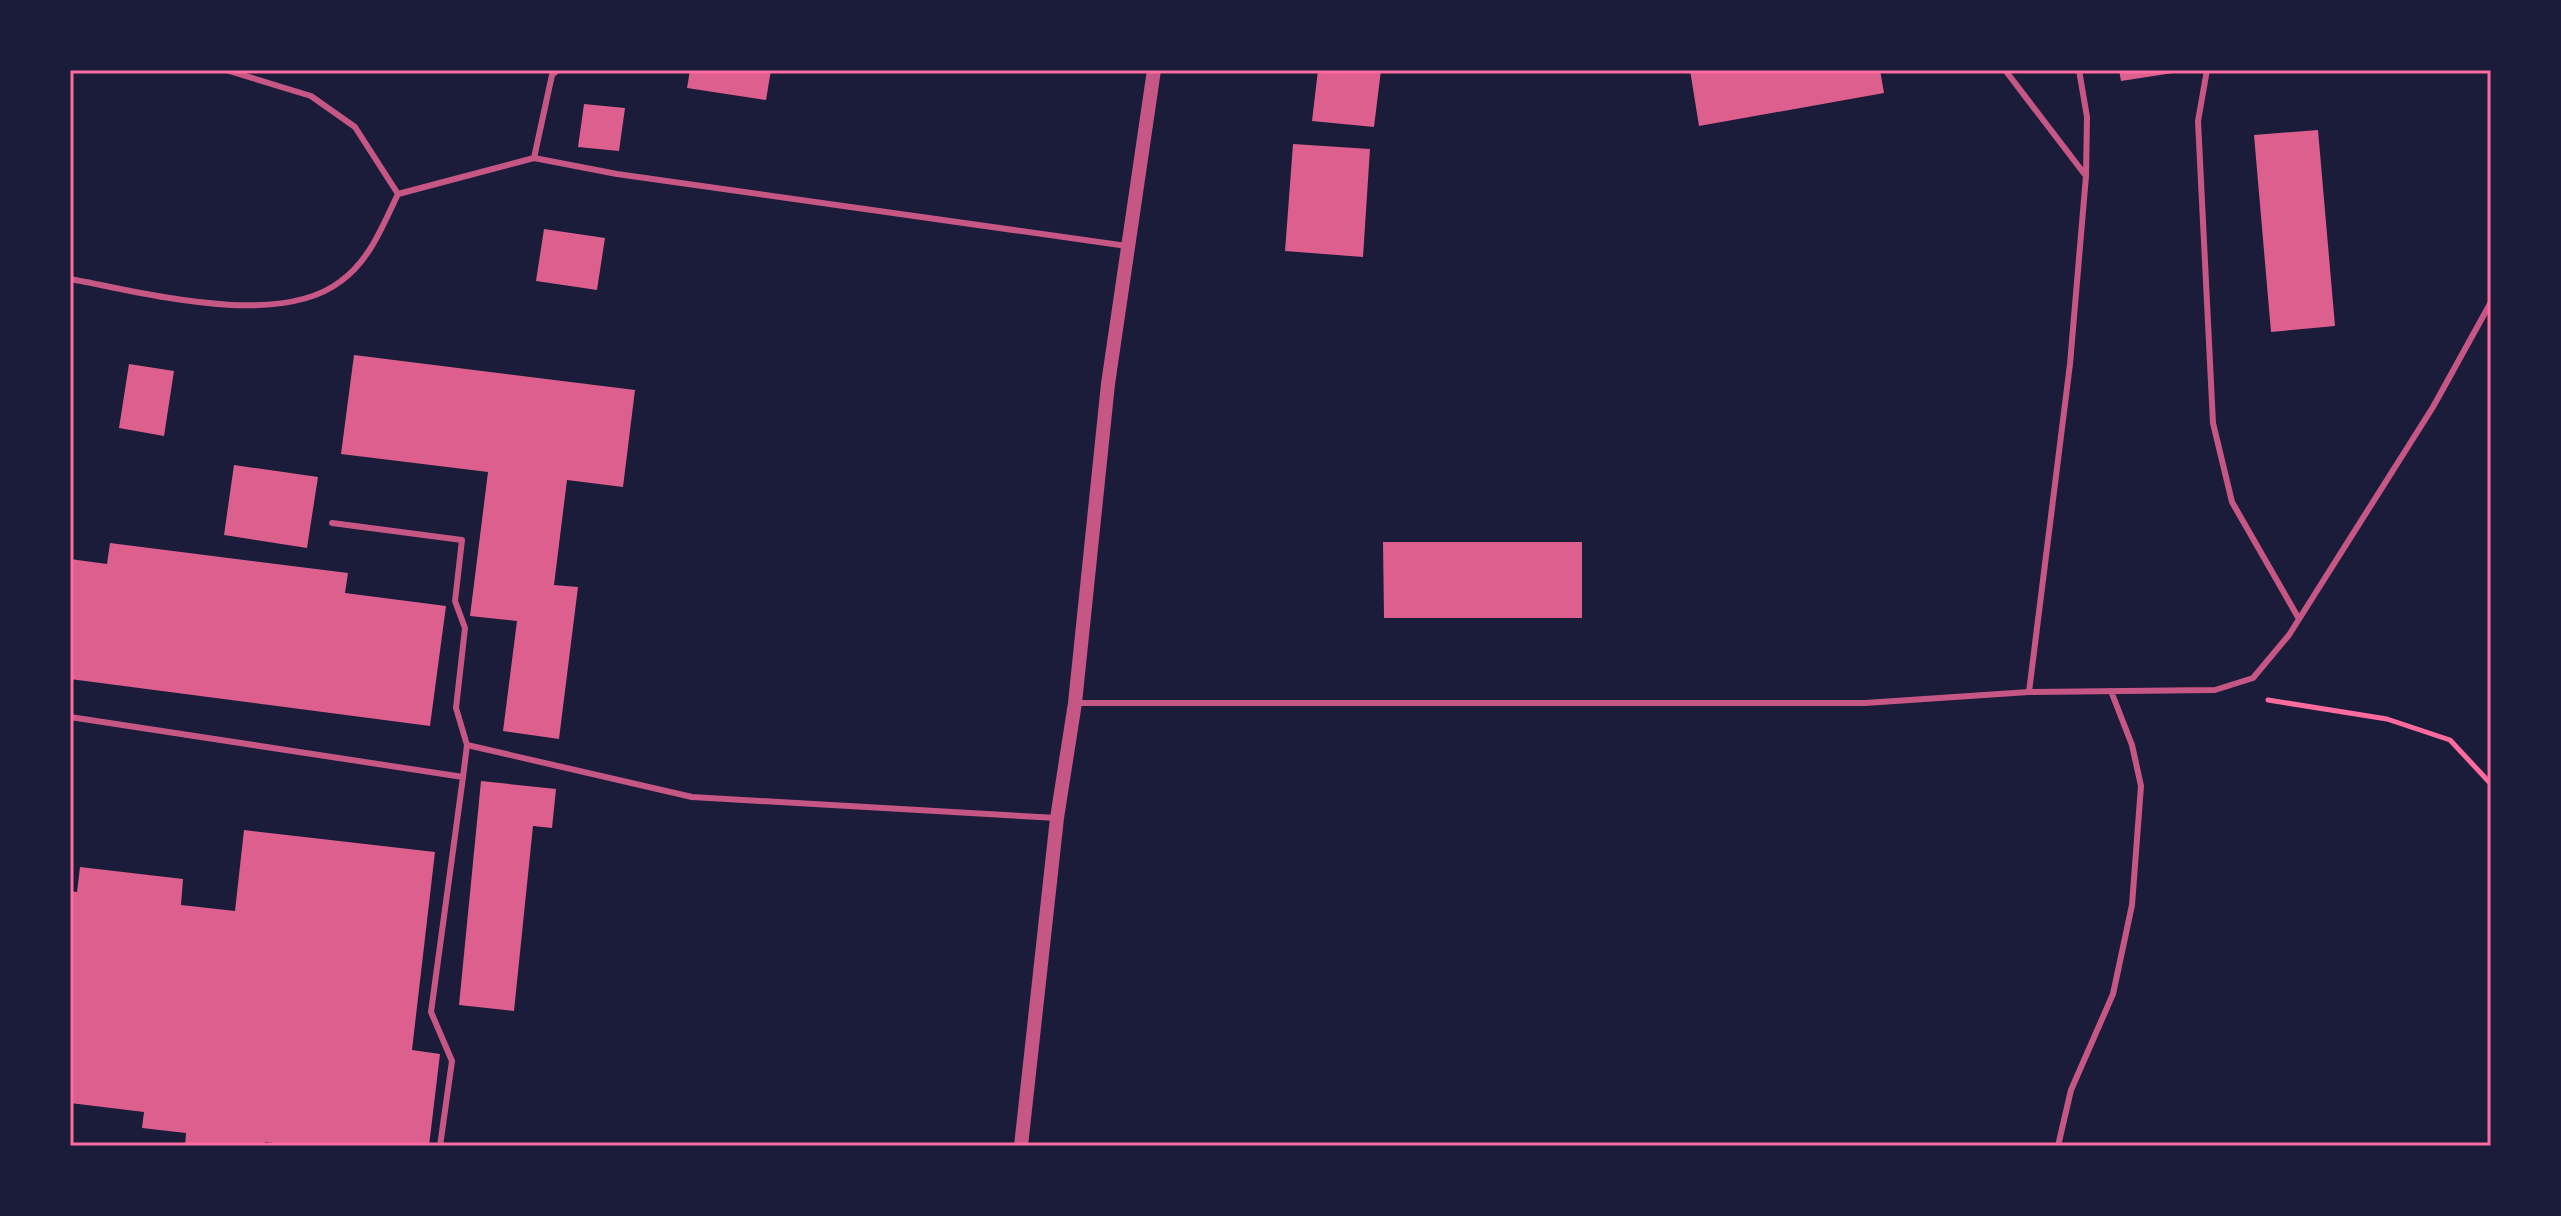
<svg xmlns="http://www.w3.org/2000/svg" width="2561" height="1216" font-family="'Sofia Sans Condensed',sans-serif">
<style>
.building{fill:#dd5f8e}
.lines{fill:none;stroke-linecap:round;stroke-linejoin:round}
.path{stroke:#ff6b9d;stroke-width:5}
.service{stroke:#c65784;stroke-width:6}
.tertiary{stroke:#c65784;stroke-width:14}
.neatline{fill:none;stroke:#ff6b9d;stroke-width:3}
</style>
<rect width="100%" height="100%" fill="#1b1b3a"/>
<path class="building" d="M690,70H771L766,100L687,88Z
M1318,70H1381L1374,127L1312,121Z
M1690,70H1880L1884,93L1699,126Z
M2119,70H2172L2173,73L2121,81Z
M584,104L625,108L619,151L578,147Z
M2318,130L2335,326L2271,332L2254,135Z
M1293,144L1370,149L1363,257L1285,251Z
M544,229L605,238L597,290L536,281Z
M354,355L635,390L623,487L567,480L554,585L578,587L559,739L503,731L517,621L470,616L488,472L341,454Z
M129,364L174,371L164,436L119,428Z
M234,465L318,477L307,548L224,535Z
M1383,542H1582V618H1384Z
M110,543L348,573L345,593L446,606L430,726L70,679V559L107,564Z
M481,781L556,789L552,828L533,826L514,1011L459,1005Z
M244,830L435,852L412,1050L440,1054L429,1146H301L265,1142L264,1146H185L186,1133L142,1128L144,1112L70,1103V891L77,892L80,867L183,879L181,905L235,911Z"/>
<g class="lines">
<path class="path" d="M2268,700L2387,719L2450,740L2491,784"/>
<path class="service" d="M226,70L311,96L355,127L398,194
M2005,70L2086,176L2070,364L2029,692
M2079,70L2087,117L2086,176
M2207,70L2198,121L2213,423L2232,502L2299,619
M534,158L552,75L558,70
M70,279C143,292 278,330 341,281C370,260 383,225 398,194L534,158L617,174L1127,246
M1075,703H1865L2029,692L2215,690L2253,678L2289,635L2433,407L2491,302
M70,717L463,777L467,745L456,708L465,628L455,601L462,540L332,523
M467,745L692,797L1057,818
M440,1146L452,1061L431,1012L463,777
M2058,1146L2071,1090L2113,994L2132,905L2141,786L2132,745L2111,691"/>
<path class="tertiary" d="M1021,1146L1057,818L1075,703L1108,384L1154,70"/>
</g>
<rect width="2561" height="1216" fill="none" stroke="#1b1b3a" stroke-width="144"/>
<rect x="72" y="72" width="2417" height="1072" class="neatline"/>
</svg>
